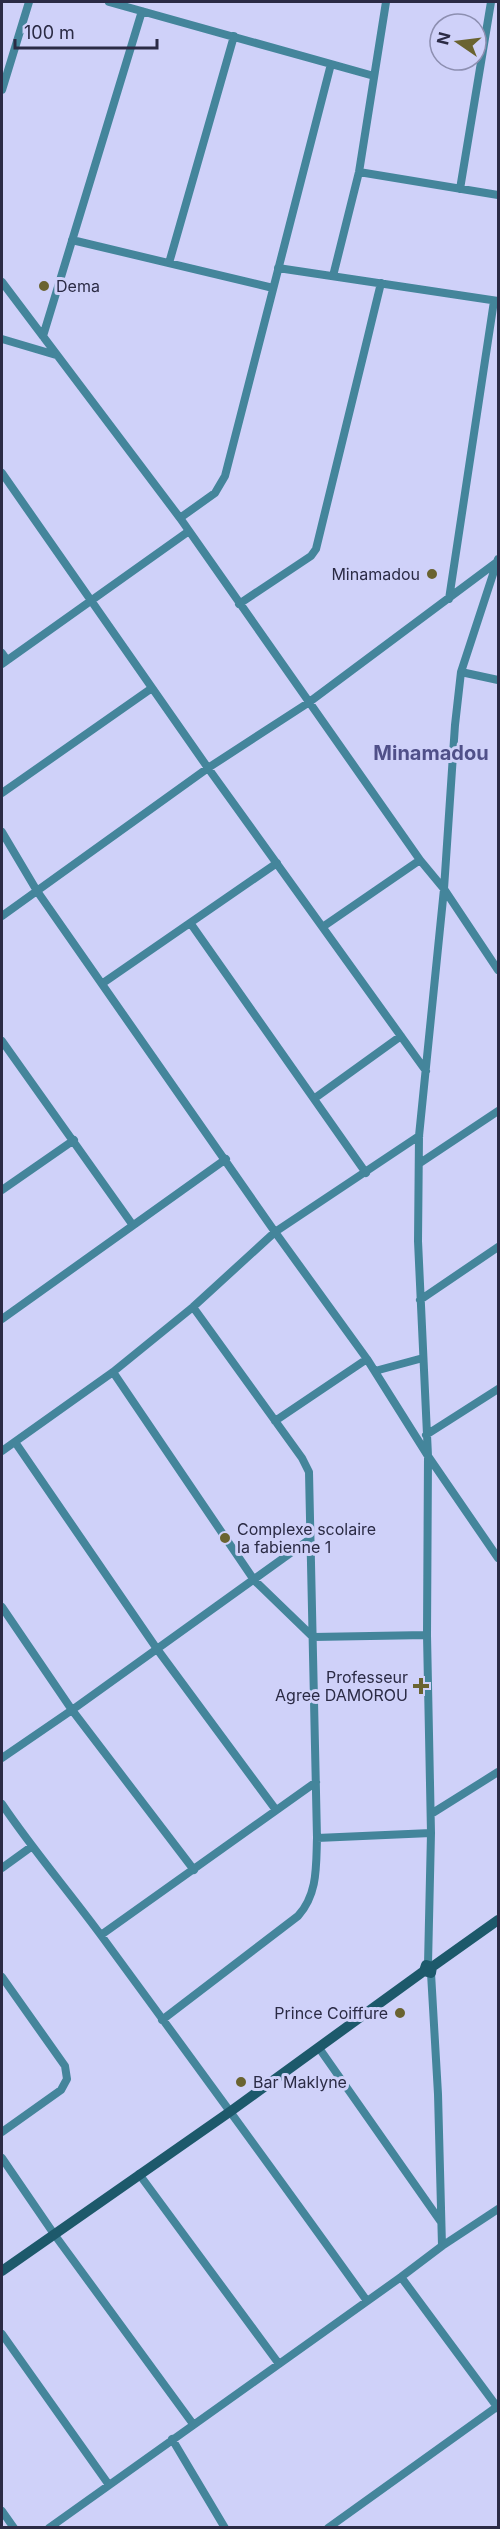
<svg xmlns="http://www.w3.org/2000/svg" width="500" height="2529" font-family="Inter,sans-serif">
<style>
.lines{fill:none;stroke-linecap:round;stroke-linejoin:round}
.street{stroke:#44859b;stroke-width:8}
.secondary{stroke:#1d596b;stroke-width:10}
.poi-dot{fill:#6a6330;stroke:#cfd1f9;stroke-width:2}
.labels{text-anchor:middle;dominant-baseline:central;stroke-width:6;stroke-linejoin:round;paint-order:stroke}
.poi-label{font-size:16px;fill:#2b2b45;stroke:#cfd1f9;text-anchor:start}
.quarter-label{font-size:20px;font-weight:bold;fill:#505089;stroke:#cfd1f9}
</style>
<rect width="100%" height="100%" fill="#cfd1f9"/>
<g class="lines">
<path class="street" d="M109,2L374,76
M2,90L29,2
M359,172L498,195
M460,189L491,2
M72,240L273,288
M169,263L234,36
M278,268L498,301
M333,276L359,172L386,2
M2,282L180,518L420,860L444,889L498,970
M43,336L142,11
M2,339L56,355
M2,473L208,768L426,1071
M180,518L215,493L225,476L331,64
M449,599L494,301
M239,604L311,556L316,549L381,283
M2,653L7,660
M2,664L189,531
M461,672L498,680
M2,793L152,688
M2,832L37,891L275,1232L367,1359L428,1456L498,1558
M2,916L208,768L308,703L497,562
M191,924L366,1173
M324,926L420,860
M103,983L277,863
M2,1041L132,1224
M315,1098L401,1036
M420,1163L498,1111
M2,1190L74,1140
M420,1300L498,1247
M2,1319L226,1159
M375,1371L423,1358
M113,1372L254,1580L313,1637L427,1635
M275,1421L367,1359
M426,1435L498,1389
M15,1442L157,1649L276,1810
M2,1451L113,1372L193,1307L275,1232L419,1136
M2,1607L72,1710L194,1870
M2,1758L72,1710L310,1539
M2,1804C33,1850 70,1893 103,1938C191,2058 280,2179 367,2301
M431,1814L498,1772
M317,1838L431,1833
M2,1868L31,1847
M101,1935L316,1782
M428,1964L431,1833L427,1635L428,1456L418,1241L419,1136L444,889L455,725L461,672L498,559
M431,1973L438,2094L442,2246
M2,1977L65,2066L67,2079L61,2090L2,2132
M162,2020L298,1916C318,1894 316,1866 317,1838L309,1472L302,1458L193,1307
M319,2048L441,2222
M2,2158L54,2234L193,2424
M139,2174L279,2364
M401,2277L498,2408
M2,2334L109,2485
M172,2439L225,2528
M2,2511L14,2528
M49,2528L401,2277L442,2246L498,2209
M328,2528L498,2406"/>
<path class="secondary" d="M432,1967L426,1965L424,1971L431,1973L432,1967L498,1920
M2,2271L231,2111L424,1971"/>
</g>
<g class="poi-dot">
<circle cx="44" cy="286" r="6"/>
<circle cx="432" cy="574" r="6"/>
<circle cx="225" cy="1538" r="6"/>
<path d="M418 1677h6v6h6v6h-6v6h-6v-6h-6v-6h6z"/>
<circle cx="400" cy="2013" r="6"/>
<circle cx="241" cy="2082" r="6"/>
</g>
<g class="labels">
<g class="poi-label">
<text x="56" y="286">Dema</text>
<text x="420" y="574" text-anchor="end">Minamadou</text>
<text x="237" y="1529">Complexe scolaire<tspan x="237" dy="18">la fabienne 1</tspan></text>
<text x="408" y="1677" text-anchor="end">Professeur<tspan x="408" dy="18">Agree DAMOROU</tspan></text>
<text x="388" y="2013" text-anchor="end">Prince Coiffure</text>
<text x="253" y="2082">Bar Maklyne</text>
</g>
<g class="quarter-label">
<text x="431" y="753">Minamadou</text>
</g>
</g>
<rect width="500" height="2529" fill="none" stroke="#2b2b45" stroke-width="6"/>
<g transform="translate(458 42) rotate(284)"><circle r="28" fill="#cfd1f9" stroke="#8d8fb1" stroke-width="1.5"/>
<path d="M0-4.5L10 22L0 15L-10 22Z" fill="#6a6330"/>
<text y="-9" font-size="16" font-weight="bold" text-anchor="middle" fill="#2b2b45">N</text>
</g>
<path d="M15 39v9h142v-9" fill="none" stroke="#2b2b45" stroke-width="3"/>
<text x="24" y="39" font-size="18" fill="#2b2b45" stroke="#cfd1f9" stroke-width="4.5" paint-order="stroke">100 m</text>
</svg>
